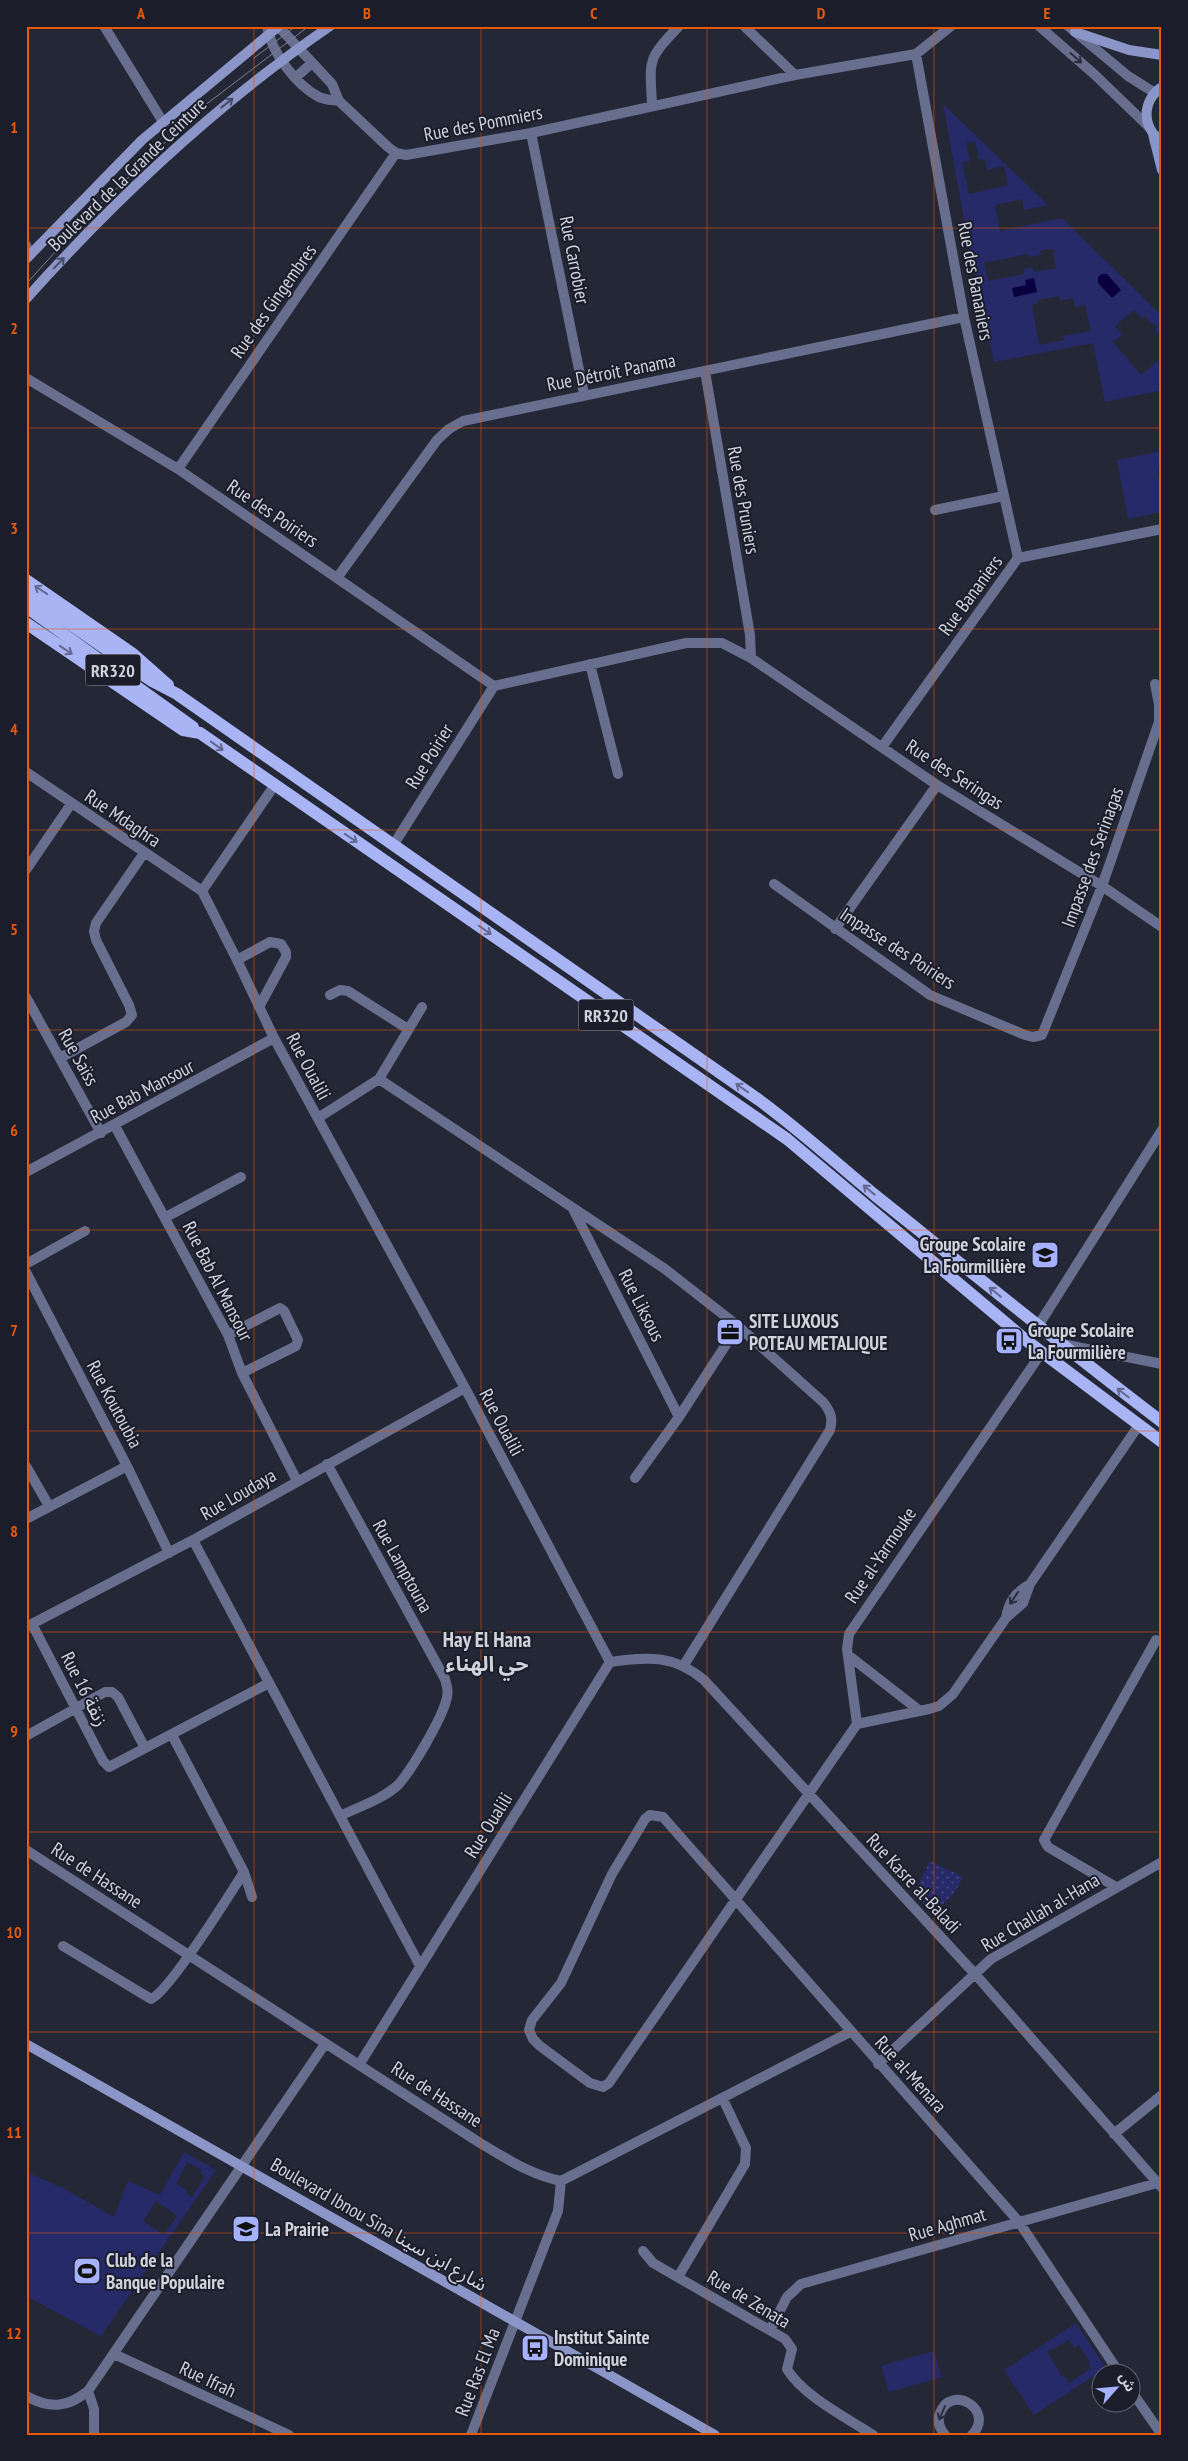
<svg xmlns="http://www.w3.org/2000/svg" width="1188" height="2461" font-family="'PT Sans Narrow','Noto Sans Arabic',sans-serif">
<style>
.grass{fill:url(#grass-dots)}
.garden{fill:#272a69;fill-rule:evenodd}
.water{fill:#0b003f}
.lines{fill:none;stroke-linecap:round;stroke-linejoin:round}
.minor{stroke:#686e8d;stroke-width:10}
.tertiary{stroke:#686e8d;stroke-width:10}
.secondary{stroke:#8c95c7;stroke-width:10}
.primary{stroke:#a8b4f4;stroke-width:12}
.tram{stroke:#7c7e8b;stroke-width:1}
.oneway{stroke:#2a2d3f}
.oneway2{stroke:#484d69}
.oneway3{stroke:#626890}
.grid{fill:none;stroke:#e8590c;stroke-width:1;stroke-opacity:0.55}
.labels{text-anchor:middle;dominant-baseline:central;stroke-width:4;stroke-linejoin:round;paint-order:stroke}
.shield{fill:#1b1d2b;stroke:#9a9ca7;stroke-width:1}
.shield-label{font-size:18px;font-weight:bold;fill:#d0d2dc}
.street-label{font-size:19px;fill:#d0d2dc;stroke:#1b1d2b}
.poi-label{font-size:19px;font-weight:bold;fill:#d0d2dc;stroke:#1b1d2b;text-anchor:start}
.quarter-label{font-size:21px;font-weight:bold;fill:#d0d2dc;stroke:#1b1d2b}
.neatline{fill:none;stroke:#e8590c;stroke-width:2}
.grid-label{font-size:16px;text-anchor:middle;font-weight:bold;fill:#e8590c}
</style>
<defs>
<pattern id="grass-dots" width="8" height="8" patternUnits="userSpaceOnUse" patternTransform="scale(1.25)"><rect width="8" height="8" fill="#272a69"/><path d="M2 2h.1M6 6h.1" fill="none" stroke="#45487e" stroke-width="1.8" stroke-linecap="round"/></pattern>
</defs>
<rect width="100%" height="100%" fill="#242736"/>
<path class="grass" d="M930,1861L963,1877L955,1892L934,1914L914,1893Z"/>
<path class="garden" d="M943,104L1048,205L1024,210L1022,199L995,205L1000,231L1062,218L1162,316L1161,337L1155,330L1158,327L1153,322L1151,323L1145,316L1142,319L1134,310L1115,326L1122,335L1113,342L1141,375L1162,358V390L1105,402L1093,343L994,362L969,246ZM975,141L979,160L985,159L987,170L1004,166L1008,185L969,194L962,163L970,161L966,143ZM1053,249L1056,268L1034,272L1032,267L1024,269V274L988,281L984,263L1027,254L1028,257L1041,255L1040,251ZM1059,296L1060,301L1073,298L1075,307L1085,305L1091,331L1063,336L1064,340L1039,345L1032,305L1038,303V300Z
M1162,451V469L1157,470L1162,493V512L1128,519L1117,460Z
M184,2152L216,2170L101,2336L26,2296V2172L63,2188L114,2217L128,2181L160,2195ZM187,2162L202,2170L200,2173L205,2176L192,2197L186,2193L187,2190L176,2184ZM156,2201L177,2216L164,2235L143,2221Z
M1076,2323L1106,2368L1034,2415L1004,2370ZM1069,2340L1074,2348L1079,2345L1090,2362L1088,2364L1091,2368L1069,2383L1064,2375L1062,2376L1047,2352Z
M934,2351L942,2377L889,2392L881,2366Z"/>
<path class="water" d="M1102,274H1107L1121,290L1112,298L1098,283V277Z
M1034,278L1037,292L1014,297L1012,288L1026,285L1025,280Z"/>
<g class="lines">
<path class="minor" d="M104,26L163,122
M267,26C271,52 296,85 319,97C325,100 333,100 339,101
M278,26L332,84L339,101L388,147L396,153L406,155L531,133L795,75L916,54L951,26
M744,26L795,75
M916,54L964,317L1018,558
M295,78L312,63
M652,105C650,59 646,61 679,26
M531,133L584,394
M26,245L30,255
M705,371L750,635L751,658L937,785L1102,886L1162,927
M26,378L178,469L494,686
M178,469L396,153
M935,510L1004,496
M337,578L437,440L449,429L463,421L964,317
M590,664L618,774
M494,686L686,643H722L751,658
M882,747L1018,558L1162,529
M26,772L202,891L237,960L274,1038L465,1388L610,1662
M394,844L494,686
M26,870L71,804
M774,884L930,995L1025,1035L1033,1037L1042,1035L1102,886L1159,722V704L1155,684
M202,891L274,786
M835,929L937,785
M237,960L270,942L281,944L286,952V957L259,1007
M330,995L340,990L348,991L408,1029
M26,997L101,1133
M60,1058L126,1022L132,1015L129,1005L96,940L94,931L96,923L144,853
M379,1079L665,1269L738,1326L823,1402C831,1412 833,1418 830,1430L684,1665
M318,1118L379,1079L422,1007
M115,1126L228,1335L242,1373L297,1481
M26,1172L274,1038
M573,1209L679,1417
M166,1217L241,1177
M26,1264L85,1231
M26,1272L127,1466L169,1553
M1038,1326L1162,1130
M228,1335L280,1308L284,1311L298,1340L296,1346L242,1373
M1062,1344L1162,1364
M1042,1352L849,1634L847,1649L857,1724L609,2083L603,2087L590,2083L540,2046L533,2039L529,2030L532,2020L561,1983L612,1874L645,1819L650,1815L663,1817L1019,2222L1120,2374
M327,1464L445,1679C447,1686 449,1693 446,1701C441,1720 411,1771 398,1785C383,1799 358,1807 340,1816
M26,1466L49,1506
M635,1478L679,1417L738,1326
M26,1519L127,1466
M193,1540L420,1966
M1006,1618C1009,1601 1015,1593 1030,1584
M32,1624L103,1761L109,1767L269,1683
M26,1627L193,1540L465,1388
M848,1655L920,1711
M610,1662C647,1657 673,1654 704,1680L975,1974L1162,2188
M857,1724L929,1709L939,1706L953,1694L1006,1618L1023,1603L1030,1584L1139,1425
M172,1735L244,1872L252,1897
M26,1736L105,1692H112L118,1697L145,1748
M26,1850L480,2143C506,2158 530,2175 561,2181L850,2032
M1116,1887L1048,1847L1044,1840L1156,1640
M63,1946L151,1999C169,1992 230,1894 244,1872
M878,2064L991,1959L1162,1862
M359,2065L610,1662
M1114,2134L1162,2095
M643,2251L653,2263L785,2339L792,2349L787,2369C803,2396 847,2418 873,2435
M678,2277L745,2164L746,2148L723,2099
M770,2330L787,2297L801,2284L1157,2183
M114,2354L289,2435
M1130,2389L1162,2435
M88,2391L94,2409V2435
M26,2396C50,2409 67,2408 88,2391L325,2044
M471,2435L558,2211L561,2181
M945,2435C940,2429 937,2421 940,2413C951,2383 996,2410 972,2435"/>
<path class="tertiary" d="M1039,26L1094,74L1149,127
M1068,26L1128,76L1155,93"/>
<path class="secondary" d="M1075,32L1129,50L1162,55
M1162,87C1142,100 1141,128 1162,141
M1153,134L1162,170
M26,259L142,140L279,26
M26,299C118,196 217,104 330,26
M26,2044L715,2435"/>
<path class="primary" d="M26,580L133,654L168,685
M26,593L152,681L177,694L759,1100C800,1130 837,1164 876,1196C971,1272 1065,1348 1162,1422
M26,607L193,727
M26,623L183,730L200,733L787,1139L1027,1341L1162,1442"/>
<path class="tram" d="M254,58L296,26
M26,284L88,216L200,109L309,26"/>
</g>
<defs><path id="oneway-shaft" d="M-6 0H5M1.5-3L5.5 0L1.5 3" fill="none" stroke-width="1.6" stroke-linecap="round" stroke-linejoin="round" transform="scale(1.25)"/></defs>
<g class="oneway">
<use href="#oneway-shaft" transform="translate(1076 58) rotate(41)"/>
<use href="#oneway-shaft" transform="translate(1014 1598) rotate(124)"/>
<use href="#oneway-shaft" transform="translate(942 2413) rotate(113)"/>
</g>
<g class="oneway2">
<use href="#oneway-shaft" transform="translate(227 103) rotate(-38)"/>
<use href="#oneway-shaft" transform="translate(59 263) rotate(-46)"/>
</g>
<g class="oneway3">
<use href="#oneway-shaft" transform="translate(41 590) rotate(-146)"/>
<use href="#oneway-shaft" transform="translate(66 650) rotate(34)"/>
<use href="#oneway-shaft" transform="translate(217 746) rotate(36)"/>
<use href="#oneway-shaft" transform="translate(351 838) rotate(34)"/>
<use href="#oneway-shaft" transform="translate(485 930) rotate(35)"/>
<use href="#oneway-shaft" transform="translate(742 1088) rotate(-145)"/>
<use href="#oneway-shaft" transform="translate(869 1190) rotate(-140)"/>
<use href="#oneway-shaft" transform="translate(995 1292) rotate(-141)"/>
<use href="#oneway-shaft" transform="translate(1123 1393) rotate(-143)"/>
</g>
<path class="grid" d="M254,26V2435M481,26V2435M707,26V2435M934,26V2435M26,228H1162M26,428H1162M26,629H1162M26,830H1162M26,1030H1162M26,1230H1162M26,1431H1162M26,1632H1162M26,1832H1162M26,2032H1162M26,2233H1162"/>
<defs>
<symbol id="school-square" viewBox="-11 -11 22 22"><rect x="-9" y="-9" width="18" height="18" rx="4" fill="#a5b1fc" stroke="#1b1d2b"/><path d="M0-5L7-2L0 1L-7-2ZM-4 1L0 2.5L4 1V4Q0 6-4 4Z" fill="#111"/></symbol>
<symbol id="office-square" viewBox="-11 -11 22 22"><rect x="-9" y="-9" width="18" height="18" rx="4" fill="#a5b1fc" stroke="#1b1d2b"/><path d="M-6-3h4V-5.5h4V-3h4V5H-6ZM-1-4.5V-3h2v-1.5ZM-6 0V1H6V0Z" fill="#111"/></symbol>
<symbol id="bus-square" viewBox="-11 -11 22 22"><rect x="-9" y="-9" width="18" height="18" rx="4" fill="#a5b1fc" stroke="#1b1d2b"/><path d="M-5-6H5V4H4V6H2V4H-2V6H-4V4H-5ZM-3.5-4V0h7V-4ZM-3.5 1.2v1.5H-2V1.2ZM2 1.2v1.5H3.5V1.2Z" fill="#111"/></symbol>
<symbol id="stadium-square" viewBox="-11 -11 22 22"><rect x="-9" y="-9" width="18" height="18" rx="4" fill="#a5b1fc" stroke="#1b1d2b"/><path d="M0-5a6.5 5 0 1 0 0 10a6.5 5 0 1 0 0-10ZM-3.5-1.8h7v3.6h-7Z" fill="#111"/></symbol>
</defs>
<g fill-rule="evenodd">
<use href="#school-square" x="1029" y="1239" width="32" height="32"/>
<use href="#office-square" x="714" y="1316" width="32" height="32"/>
<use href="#bus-square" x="993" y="1325" width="32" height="32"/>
<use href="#school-square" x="230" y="2213" width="32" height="32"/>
<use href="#stadium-square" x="71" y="2255" width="32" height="32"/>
<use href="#bus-square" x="519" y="2332" width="32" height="32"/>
</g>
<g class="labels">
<g class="shield">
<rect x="85.5" y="654.5" width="55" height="31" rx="4"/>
<rect x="578.5" y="999.5" width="55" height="31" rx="4"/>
</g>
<g class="shield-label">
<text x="113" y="670">RR320</text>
<text x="606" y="1015">RR320</text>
</g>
<g class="street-label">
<text transform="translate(483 123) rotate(-11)">Rue des Pommiers</text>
<text transform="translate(127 174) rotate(-44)">Boulevard de la Grande Ceinture</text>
<text transform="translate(575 260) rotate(79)">Rue Carrobier</text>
<text transform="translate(976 281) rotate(79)">Rue des Bananiers</text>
<text transform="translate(273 301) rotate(-55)">Rue des Gingembres</text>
<text transform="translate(611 372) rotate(-11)">Rue Détroit Panama</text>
<text transform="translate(744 500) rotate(80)">Rue des Pruniers</text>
<text transform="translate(273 513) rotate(34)">Rue des Poiriers</text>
<text transform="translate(970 595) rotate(-54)">Rue Bananiers</text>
<text transform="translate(429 756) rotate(-58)">Rue Poirier</text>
<text transform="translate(955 774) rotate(33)">Rue des Seringas</text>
<text transform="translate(123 818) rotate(34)">Rue Mdaghra</text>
<text transform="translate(1092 857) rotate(-70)">Impasse des Serinagas</text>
<text transform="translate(898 948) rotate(33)">Impasse des Poiriers</text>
<text transform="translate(79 1057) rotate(61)">Rue Saïss</text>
<text transform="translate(309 1066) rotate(62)">Rue Oualili</text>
<text transform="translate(142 1091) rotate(-28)">Rue Bab Mansour</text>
<text transform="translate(218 1281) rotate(63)">Rue Bab Al Mansour</text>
<text transform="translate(642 1305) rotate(63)">Rue Liksous</text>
<text transform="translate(115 1404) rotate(62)">Rue Koutoubia</text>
<text transform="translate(502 1422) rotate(62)">Rue Oualili</text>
<text transform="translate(238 1494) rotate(-30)">Rue Loudaya</text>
<text transform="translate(880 1555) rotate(-56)">Rue al-Yarmouke</text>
<text transform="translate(403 1566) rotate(61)">Rue Lamptouna</text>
<text transform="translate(85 1689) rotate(63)">Rue 16 زنقة</text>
<text transform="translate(488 1825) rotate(-58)">Rue Oualili</text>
<text transform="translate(97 1875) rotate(33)">Rue de Hassane</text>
<text transform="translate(914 1883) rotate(47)">Rue Kasre al-Baladi</text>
<text transform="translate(1040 1912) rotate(-31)">Rue Challah al-Hana</text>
<text transform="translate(911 2074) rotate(48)">Rue al-Menara</text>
<text transform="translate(437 2094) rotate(33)">Rue de Hassane</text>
<text transform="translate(379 2224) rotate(30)">Boulevard Ibnou Sina شارع ابن سينا</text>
<text transform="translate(947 2224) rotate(-16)">Rue Aghmat</text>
<text transform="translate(749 2299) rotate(31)">Rue de Zenata</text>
<text transform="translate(477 2372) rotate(-69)">Rue Ras El Ma</text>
<text transform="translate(208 2379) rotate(25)">Rue Ifrah</text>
</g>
<g class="poi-label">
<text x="1026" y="1244" text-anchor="end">Groupe Scolaire<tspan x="1026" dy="22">La Fourmillière</tspan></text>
<text x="749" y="1321">SITE LUXOUS<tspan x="749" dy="22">POTEAU METALIQUE</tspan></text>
<text x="1028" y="1330">Groupe Scolaire<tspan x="1028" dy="22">La Fourmilière</tspan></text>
<text x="265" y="2229">La Prairie</text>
<text x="106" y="2260">Club de la<tspan x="106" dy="22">Banque Populaire</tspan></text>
<text x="554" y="2337">Institut Sainte<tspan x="554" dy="22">Dominique</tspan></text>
</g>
<g class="quarter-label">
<text x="487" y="1639">Hay El Hana<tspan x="487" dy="24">حي الهناء</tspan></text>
</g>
</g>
<rect width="1188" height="2461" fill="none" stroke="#1b1d2b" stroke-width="55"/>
<g transform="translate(1116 2388) rotate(63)"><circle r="24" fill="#1b1d2b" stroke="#636572"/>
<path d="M0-4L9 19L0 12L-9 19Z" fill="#a5b1fc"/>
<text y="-8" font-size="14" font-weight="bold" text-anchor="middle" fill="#d0d2dc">ش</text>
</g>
<rect x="28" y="28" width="1132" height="2406" class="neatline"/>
<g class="grid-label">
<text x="141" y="19">A</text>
<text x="367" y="19">B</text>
<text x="594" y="19">C</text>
<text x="821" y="19">D</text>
<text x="1047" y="19">E</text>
<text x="14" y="133">1</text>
<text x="14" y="334">2</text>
<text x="14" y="534">3</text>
<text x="14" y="735">4</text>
<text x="14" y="935">5</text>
<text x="14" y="1136">6</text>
<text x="14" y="1336">7</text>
<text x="14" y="1537">8</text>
<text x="14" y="1737">9</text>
<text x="14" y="1938">10</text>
<text x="14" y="2138">11</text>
<text x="14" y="2339">12</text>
</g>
</svg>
